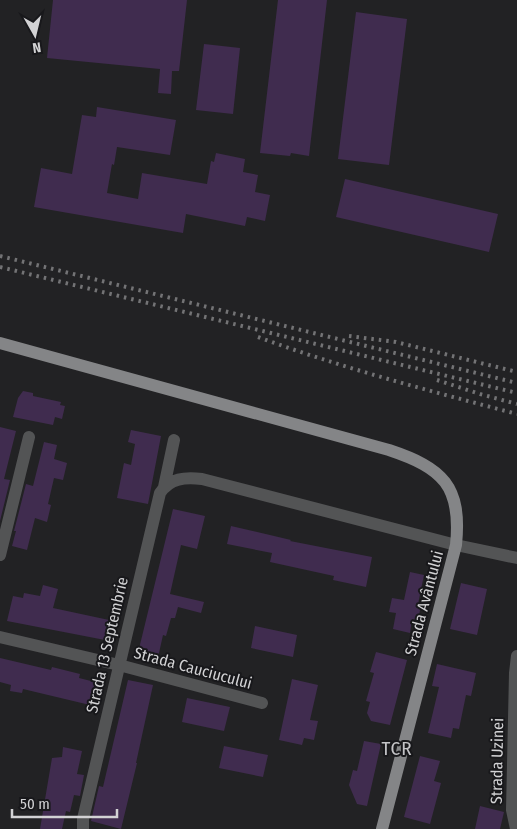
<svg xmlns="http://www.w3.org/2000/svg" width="517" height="829" font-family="'Fira Sans Condensed',sans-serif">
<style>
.building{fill:#402c4f}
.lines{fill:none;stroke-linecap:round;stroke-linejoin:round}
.minor{stroke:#535455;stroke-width:12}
.major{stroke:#848587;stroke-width:12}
.rail{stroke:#737375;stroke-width:4;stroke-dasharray:2.5 5;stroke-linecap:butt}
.labels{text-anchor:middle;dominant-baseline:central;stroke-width:4;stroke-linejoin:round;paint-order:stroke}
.street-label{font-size:16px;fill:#d2d2d4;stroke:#18181b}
.quarter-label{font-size:19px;letter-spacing:1px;fill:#c3c3c6;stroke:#18181b}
</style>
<rect width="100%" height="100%" fill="#222224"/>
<path class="building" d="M53,0H187L179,71H172L171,94L158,93L160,69L47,58Z
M278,0H327L309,156L291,153L290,156L260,153Z
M356,12L407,19L389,165L338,159Z
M204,44L240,48L233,114L196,110Z
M97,107L176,120L170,155L117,147L114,165L112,164L107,193L138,199L142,173L207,184L211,161L214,162L216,153L245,159L243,172L258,175L255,192L270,195L265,221L247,217L245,226L186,214L183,233L34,207L41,168L72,174L82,115L96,117Z
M345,179L498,214L489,252L336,217Z
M23,391L33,393V396L61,402L60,405L65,406L62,419L55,417L53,425L13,417L18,398Z
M0,427L16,431L4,479L10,480L0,521Z
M131,430L161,436L148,504L117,498L124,463L131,465L135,444L128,442Z
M44,442L57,445L54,459L67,463L63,480L54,478L48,504L51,505L47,522L35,518L27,550L12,546L16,531H14L26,484L33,486Z
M173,509L205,516L197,549L181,545L170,594L204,602L201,613L178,607L175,618H171L166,636L163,635L157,662L137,657Z
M231,526L291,540L290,541L372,557L366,587L333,580L334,576L270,562L272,553L227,544Z
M410,572L424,575L418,604L421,605L418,620L412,619L410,633L393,629L396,613L389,612L392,598L404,600Z
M461,583L487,589L477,635L450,629Z
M43,585L58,589L53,608L109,620L105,640L7,621L13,596L23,598L24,593L40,596Z
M255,626L297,635L293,657L251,648Z
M376,652L407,660L390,725L371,721L367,713L370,702L366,701L374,673L370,672Z
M0,658L51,670L52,667L80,674L79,678L95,682L90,705L23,689L22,693L10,691L11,685L0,682Z
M437,664L476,673L471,696L466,695L459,729L453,728L451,738L428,733L439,687L432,686Z
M292,679L318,685L310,720L318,721L314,740L304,738L302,745L279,740Z
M128,680L153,685L136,763H137L121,829L91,821L99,786L103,787Z
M187,698L230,707L224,731L182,722Z
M364,741L381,744L367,806L357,804L349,785L353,770L357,771Z
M224,746L268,755L263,777L219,768Z
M63,747L82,751L77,774L84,775L80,796L74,795L70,812L66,811L62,829H40L52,758L62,757Z
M420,756L440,761L434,781L441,783L430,824L404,817Z
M480,806L504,812L500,829H475Z"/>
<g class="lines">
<path class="minor" d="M164,487L174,440
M0,555L29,437
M0,637L119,665L262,703
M83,829V819L160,493C170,478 185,477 202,479L456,545L517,558
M516,829L512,810L515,673L517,656"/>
<path class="major" d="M0,343L389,450C443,468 462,486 456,545L382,829"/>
<path class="rail" d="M0,256L517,383
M0,267L517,393
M349,336L396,342L517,372
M258,337C342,368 430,391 517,414
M437,380L480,394L517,404"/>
</g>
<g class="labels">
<g class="street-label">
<text transform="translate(424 603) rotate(-75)">Strada Avântului</text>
<text transform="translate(107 645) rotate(-77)">Strada 13 Septembrie</text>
<text transform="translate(193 668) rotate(15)">Strada Cauciucului</text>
<text transform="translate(497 761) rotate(-89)">Strada Uzinei</text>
</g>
<g class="quarter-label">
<text x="397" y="748">TCR</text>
</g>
</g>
<g transform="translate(35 35) rotate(172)" stroke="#18181b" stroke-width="4" paint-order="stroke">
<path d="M0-4L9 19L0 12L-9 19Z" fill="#d2d2d4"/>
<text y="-8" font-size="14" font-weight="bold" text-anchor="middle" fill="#d2d2d4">N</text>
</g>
<path d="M12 809v8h105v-8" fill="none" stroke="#d2d2d4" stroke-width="2.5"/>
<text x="20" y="809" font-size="15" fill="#d2d2d4" stroke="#18181b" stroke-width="4" paint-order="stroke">50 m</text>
</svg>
